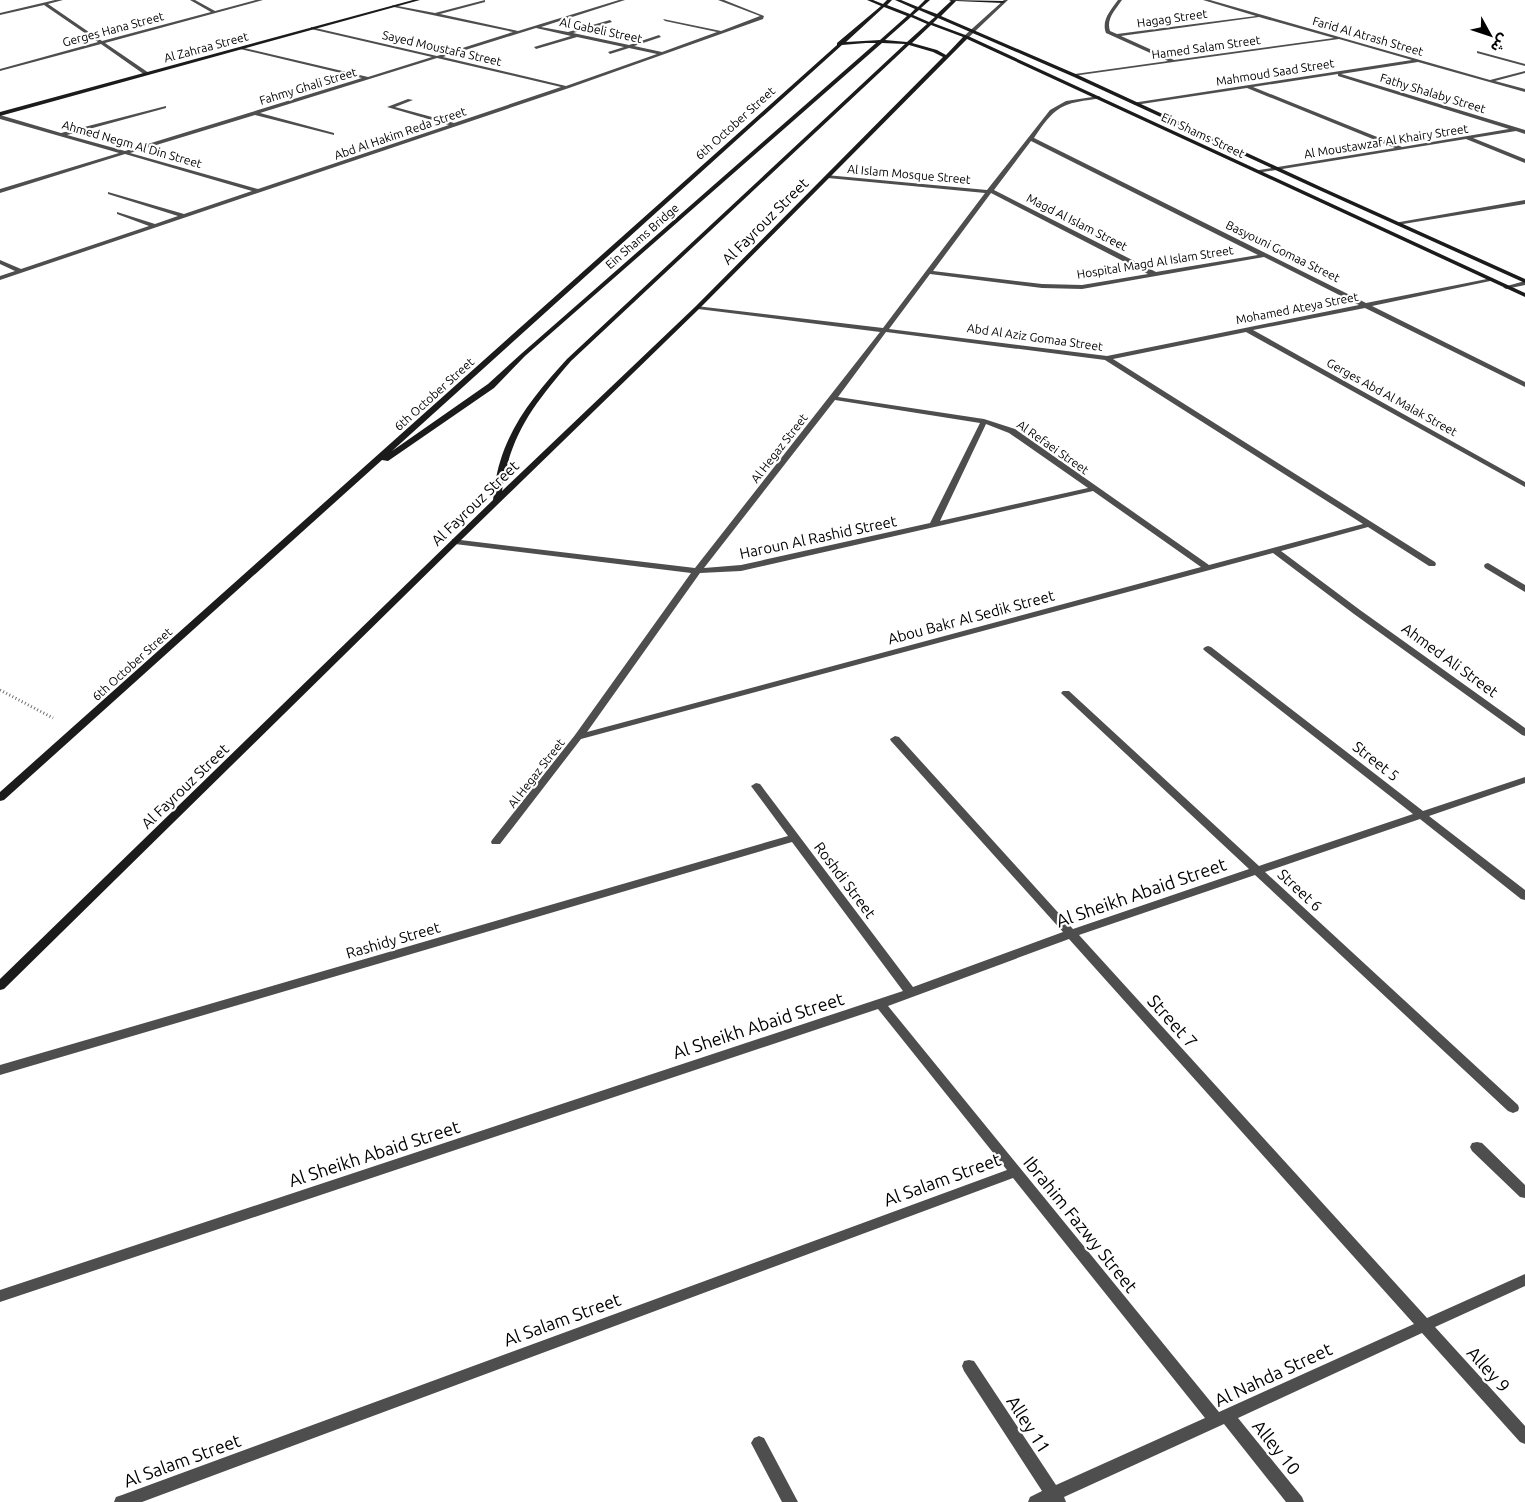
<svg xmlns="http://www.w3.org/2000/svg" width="1525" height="1502" font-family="Ubuntu,'Noto Sans Arabic',sans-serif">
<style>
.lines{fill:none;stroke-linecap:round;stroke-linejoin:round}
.path{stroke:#707070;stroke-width:3;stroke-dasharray:1 2.5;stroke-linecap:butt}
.street{fill:#4e4e4e;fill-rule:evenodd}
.secondary{fill:#1b1b1b;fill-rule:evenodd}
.labels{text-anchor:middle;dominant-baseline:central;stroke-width:4.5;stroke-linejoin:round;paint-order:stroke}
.far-street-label{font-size:12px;fill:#000;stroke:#fff}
.street-label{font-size:15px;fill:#000;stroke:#fff}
.near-street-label{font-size:18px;fill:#000;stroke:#fff}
</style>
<rect width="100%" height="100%" fill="#fff"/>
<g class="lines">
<path class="path" d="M0,690L53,718"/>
<path class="street" d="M55,0H63L48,4L102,41L211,12L190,0H195L215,11L256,0H263L105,43L149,73V75H145L101,44L0,71V69L98,42L44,5L0,15V13Z
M485,0V2L440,14L518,31L619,0H625L541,27L568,32L610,20L612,22L573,33L629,45L659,35L661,37L634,46L662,52L717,32L665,21L663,19L721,31L760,16L718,0H724L764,16L763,19L569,88L0,280V276L15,271L0,264V260L21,269L149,226L117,214V212L155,224L178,216L108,194V192L184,214L252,191L125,154L0,193V189L119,153L0,119V115L61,133L166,106V108L67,135L125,151L362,78L240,49V47L368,77L432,57L311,29V27L437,56L513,32L394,7L392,5L435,13ZM536,28L571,36L534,47L536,49L577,37L624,47L608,52L610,54L629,48L657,54L566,86L443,57ZM437,58L561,87L454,123L395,107L413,100L408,99L387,107L449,125L258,189L130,153L255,115L334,135V133L260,113Z
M1004,0H1008L968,38H964V36Z
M1118,0H1122C1115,10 1106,19 1110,31L1117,34L1256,16L1203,0H1210L1490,80L1525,71V73L1495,81L1525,89V92L1418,62L1341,74L1525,130V134L1516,131L1473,138L1525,159V163L1466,139L1257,173V171L1259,170L1395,148L1247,88L1135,105L1132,103L1412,60L1339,39L1073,76L1075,74L1168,61L1106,33C1101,20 1111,10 1118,0ZM1259,17L1334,38L1174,60L1121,36ZM1338,74V76L1509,129L1402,147L1253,87Z
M1477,51L1525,64V66L1477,53Z
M1099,96L1101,98C1086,101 1068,101 1056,111C1047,118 1040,129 1034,138L1366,303L1492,278L1495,280L1372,306L1525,382V387L1365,308L1253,330L1525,482V487L1246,332L1113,359L1435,562L1436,564L1435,566H1429L1368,527L1281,551L1360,610L1525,728V736L1522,735L1354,614L1273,553L581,739L500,844H492L491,842L492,840L575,735L691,573L455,544L452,543V539L695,568L880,332L698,309L696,308V306L883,328L985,193L828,178L826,177V175L987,190L1050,110L1066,101ZM1031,141L1258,255L1156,272L994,190ZM991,193L1148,274L1082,285L1042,284L933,271ZM1264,257L1359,305L1107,356L889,329L930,274L1042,288L1082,289ZM886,332L1105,360L1363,524L1209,565L1015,429L984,419L838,397ZM835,400L980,423L930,523L741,565L704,568ZM986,424L1009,433L1088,488L940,521ZM1093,491L1201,567L587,732L700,573L741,571Z
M1525,200V204L1397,225L1394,223Z
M1525,281V285L1506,289L1503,287Z
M1488,563L1525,585V592L1485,568L1484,566L1485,564Z
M1208,646L1211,647L1423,811L1525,777V783L1429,816L1525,890V900L1521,899L1420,819L1265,872L1518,1105L1519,1108L1518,1111L1513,1113L1508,1111L1255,875L1079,935L1427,1318L1525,1274V1286L1435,1327L1525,1426V1444L1520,1442L1422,1333L1238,1418L1302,1497L1304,1502H1286L1224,1424L1064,1497L1066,1502H1028L1030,1497L1042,1491L964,1371L962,1366L964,1361L969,1360L974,1361L1056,1485L1205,1418L1013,1178L142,1502H114L116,1497L122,1495L1007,1170L878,1009L0,1302V1290L903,991L792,842L0,1075V1065L788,836L751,786L756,783L760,784L913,987L1063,932L891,741L890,739L895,736L899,737L1073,929L1249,869L1063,695L1061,693L1063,691H1069L1259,866L1413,814L1205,651L1203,649L1205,647ZM1069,939L1414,1324L1219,1412L888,1006Z
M1477,1142L1482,1143L1525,1185V1198L1520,1197L1472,1151L1470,1147L1472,1143Z
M759,1436L764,1438L798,1502H782L751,1443L754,1438Z"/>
<path class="secondary" d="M413,0H420L0,116V112Z
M867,0H873L883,4L887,0H892L887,5L910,14L915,9L895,0H901L918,7L925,0H930L921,8L937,14L951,1L949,0L1005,1L1003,3L956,1L941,16L1078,75L1323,188L1525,279V283L1319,190L1074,77L938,18L933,23L968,36L1525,293V297L967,39L700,308L458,543L4,989L0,990V979L493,500C495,487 496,474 500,462C512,421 539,390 567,359L905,44L882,43L525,356L494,388L388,461L382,460L4,800L0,801V792L837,45V43L881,6ZM884,7L907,16L880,40L846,42ZM919,10L935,17L929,22L913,15ZM911,17L927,24L907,42L885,40ZM931,25L963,37L946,55L937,50L912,43ZM866,43H876L521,354L488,384L392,451L842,45ZM909,45L933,52L943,57L696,306L502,491C510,434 535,403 571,361Z"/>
</g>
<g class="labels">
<g class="far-street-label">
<text transform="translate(1172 18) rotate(-8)">Hagag Street</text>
<text transform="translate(113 29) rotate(-15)">Gerges Hana Street</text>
<text transform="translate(601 30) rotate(12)">Al Gabeli Street</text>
<text transform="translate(1368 36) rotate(16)">Farid Al Atrash Street</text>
<text transform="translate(206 47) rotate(-15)">Al Zahraa Street</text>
<text transform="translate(1206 47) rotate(-8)">Hamed Salam Street</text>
<text transform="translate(442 48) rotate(13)">Sayed Moustafa Street</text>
<text transform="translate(1275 72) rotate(-9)">Mahmoud Saad Street</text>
<text transform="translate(308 86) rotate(-17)">Fahmy Ghali Street</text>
<text transform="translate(1433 93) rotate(17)">Fathy Shalaby Street</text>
<text transform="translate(735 123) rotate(-42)">6th October Street</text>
<text transform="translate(400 133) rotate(-19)">Abd Al Hakim Reda Street</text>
<text transform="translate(1203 135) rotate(25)">Ein Shams Street</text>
<text transform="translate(1386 141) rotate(-9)">Al Moustawzaf Al Khairy Street</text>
<text transform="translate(132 144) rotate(16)">Ahmed Negm Al Din Street</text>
<text transform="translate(909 174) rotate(5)">Al Islam Mosque Street</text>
<text transform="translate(1077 222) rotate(27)">Magd Al Islam Street</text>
<text transform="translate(642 236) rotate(-41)">Ein Shams Bridge</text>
<text transform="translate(1283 251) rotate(26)">Basyouni Gomaa Street</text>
<text transform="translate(1155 262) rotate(-9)">Hospital Magd Al Islam Street</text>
<text transform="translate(1297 308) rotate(-11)">Mohamed Ateya Street</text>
<text transform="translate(1035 337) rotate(8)">Abd Al Aziz Gomaa Street</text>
<text transform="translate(434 394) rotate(-42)">6th October Street</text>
<text transform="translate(1392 397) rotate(29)">Gerges Abd Al Malak Street</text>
<text transform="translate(1053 447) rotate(35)">Al Refaei Street</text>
<text transform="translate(779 448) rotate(-52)">Al Hegaz Street</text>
<text transform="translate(132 664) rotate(-42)">6th October Street</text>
<text transform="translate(536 773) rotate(-52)">Al Hegaz Street</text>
</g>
<g class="street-label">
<text transform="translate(765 221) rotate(-45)">Al Fayrouz Street</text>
<text transform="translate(475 503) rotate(-44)">Al Fayrouz Street</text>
<text transform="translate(818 537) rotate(-12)">Haroun Al Rashid Street</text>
<text transform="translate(971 617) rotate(-15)">Abou Bakr Al Sedik Street</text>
<text transform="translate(1450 660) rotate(36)">Ahmed Ali Street</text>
<text transform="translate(1376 761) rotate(38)">Street 5</text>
<text transform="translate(185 786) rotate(-44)">Al Fayrouz Street</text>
<text transform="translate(845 880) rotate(53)">Roshdi Street</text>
<text transform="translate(1300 890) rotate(43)">Street 6</text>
<text transform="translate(393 940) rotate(-16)">Rashidy Street</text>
</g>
<g class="near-street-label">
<text transform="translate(1141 892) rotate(-19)">Al Sheikh Abaid Street</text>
<text transform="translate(1173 1021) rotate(48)">Street 7</text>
<text transform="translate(758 1025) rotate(-18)">Al Sheikh Abaid Street</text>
<text transform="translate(374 1153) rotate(-18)">Al Sheikh Abaid Street</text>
<text transform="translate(942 1179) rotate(-20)">Al Salam Street</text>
<text transform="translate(1081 1224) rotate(51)">Ibrahim Fazwy Street</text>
<text transform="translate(562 1319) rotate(-20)">Al Salam Street</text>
<text transform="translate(1489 1369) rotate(48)">Alley 9</text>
<text transform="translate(1273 1374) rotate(-25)">Al Nahda Street</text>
<text transform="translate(1029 1424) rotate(57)">Alley 11</text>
<text transform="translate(1277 1447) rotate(51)">Alley 10</text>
<text transform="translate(182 1460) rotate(-20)">Al Salam Street</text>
</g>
</g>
<g transform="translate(1490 35) rotate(130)" stroke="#ffffff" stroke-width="4" paint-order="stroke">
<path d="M0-4L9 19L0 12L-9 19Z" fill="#000000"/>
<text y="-8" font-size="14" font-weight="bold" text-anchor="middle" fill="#000000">ش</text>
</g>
</svg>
